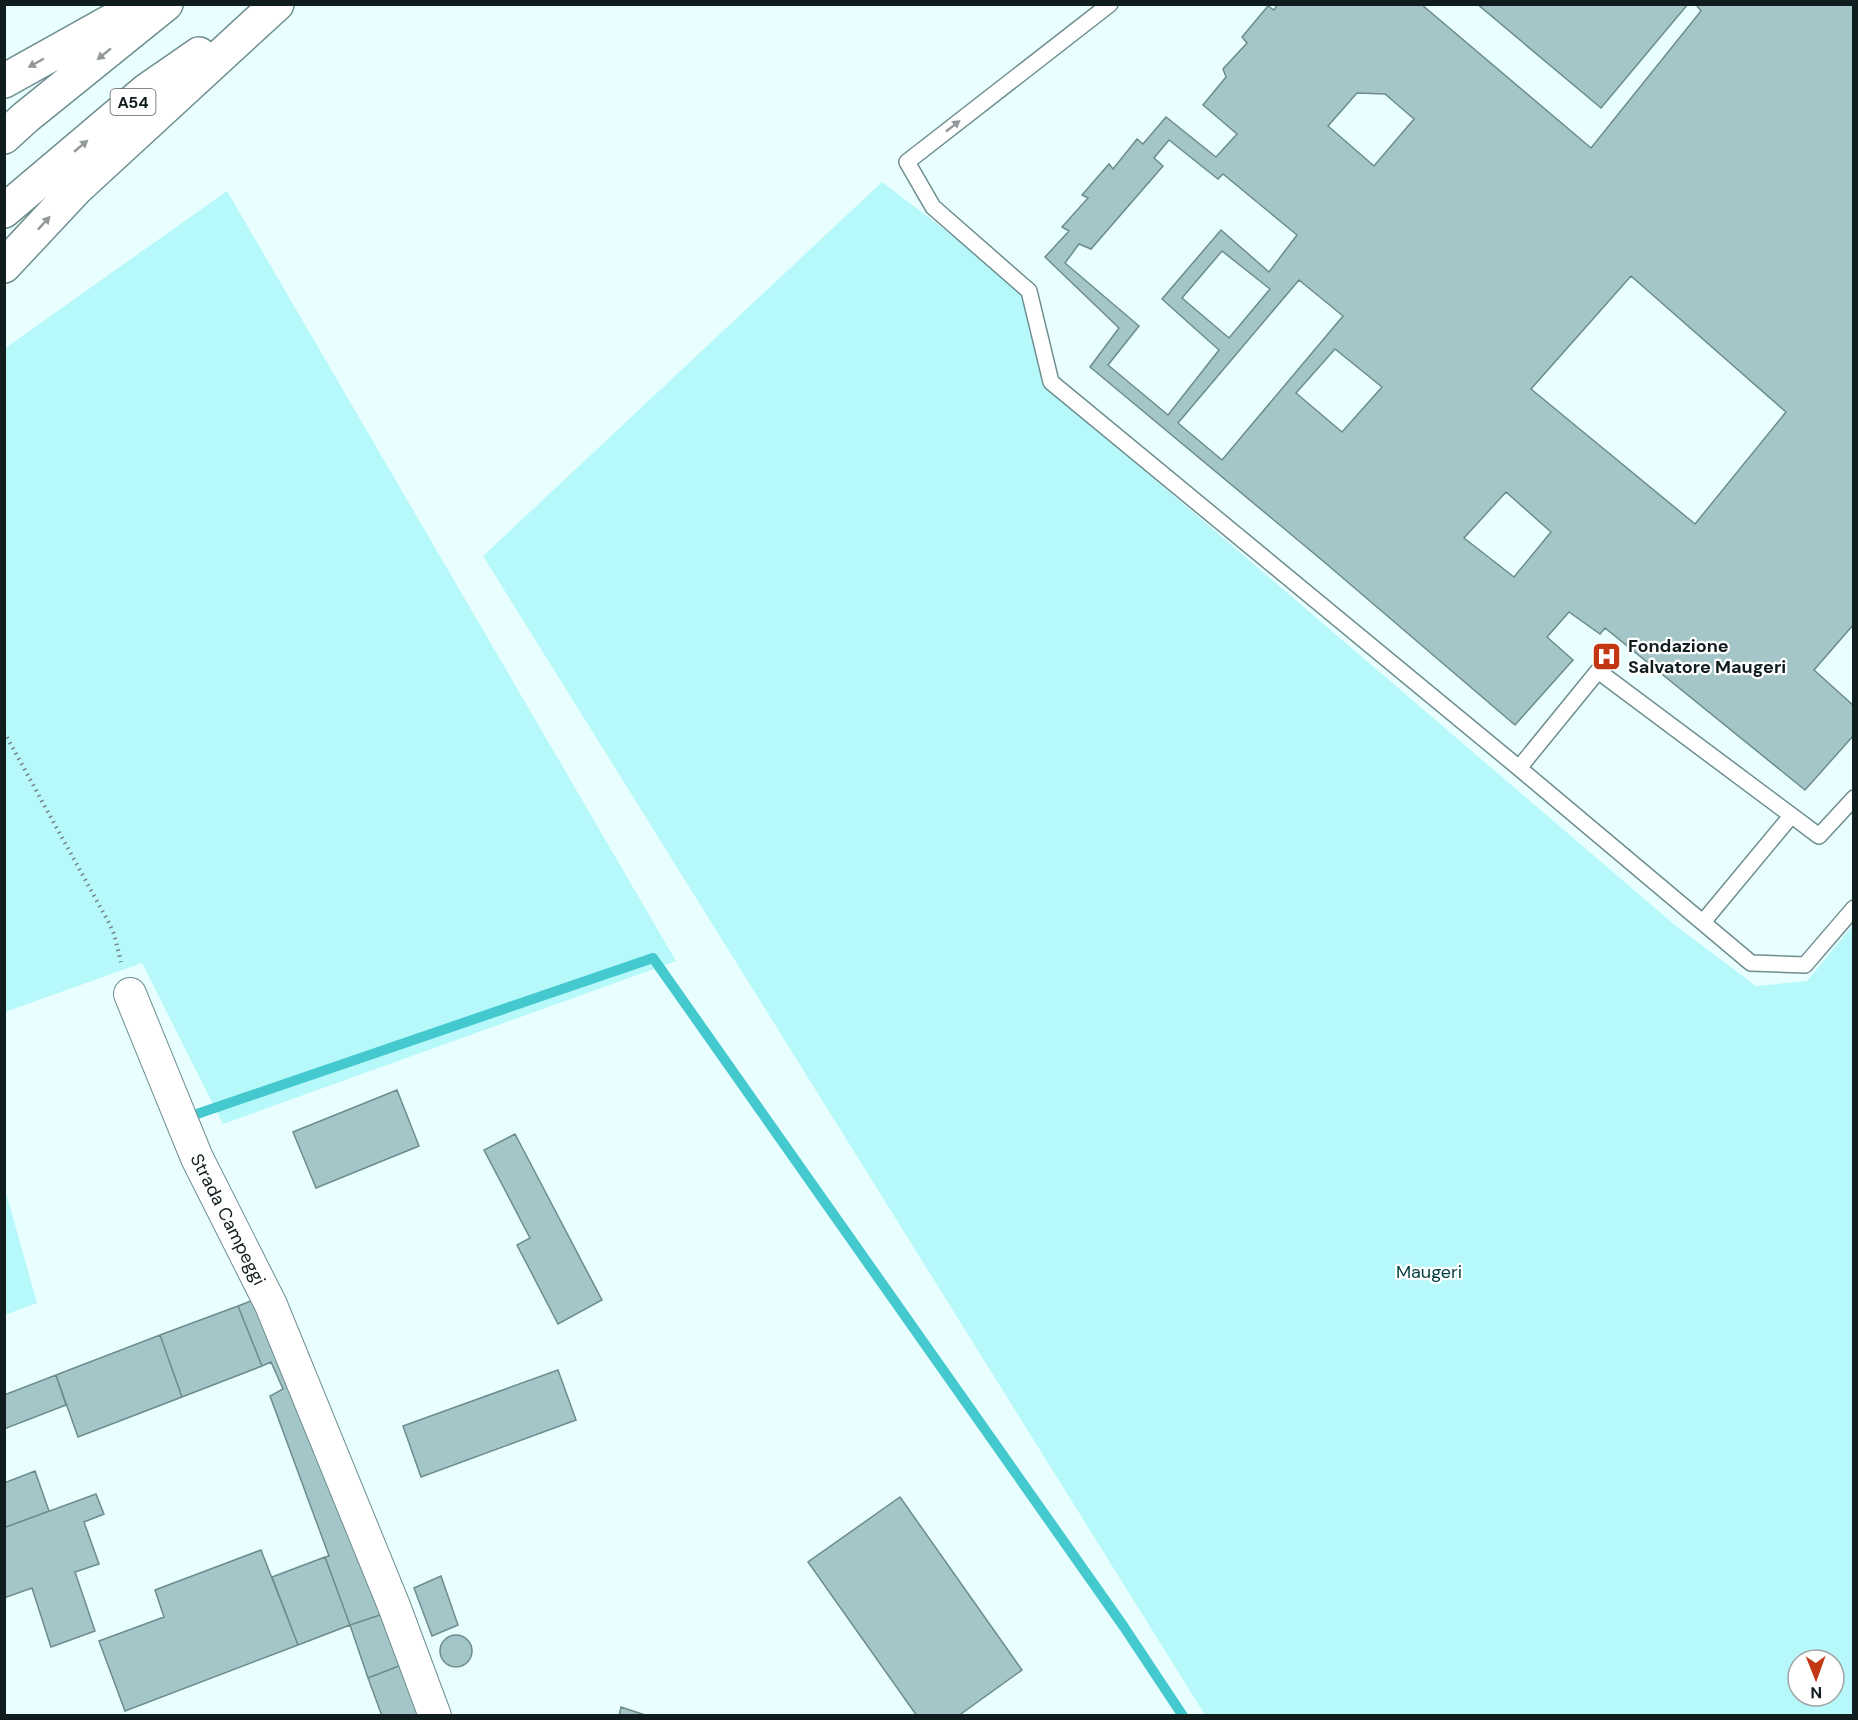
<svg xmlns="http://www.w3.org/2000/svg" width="1858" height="1720" font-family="'DM Sans',sans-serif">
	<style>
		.green { fill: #b7f9fb; fill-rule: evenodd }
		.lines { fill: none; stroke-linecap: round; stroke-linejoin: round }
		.stream { stroke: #43c9ce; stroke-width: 10 }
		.building { fill: #a4c6c8; stroke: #6c8c8d; stroke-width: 1.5; fill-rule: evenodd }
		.service-casing { stroke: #6e8e8f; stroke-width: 18 }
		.minor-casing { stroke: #6e8e8f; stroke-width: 34 }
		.motorway-casing { stroke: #6e8e8f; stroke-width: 36 }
		.path { stroke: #738485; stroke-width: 4; stroke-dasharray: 1.5 4.5; stroke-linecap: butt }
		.service { stroke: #fff; stroke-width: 15 }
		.minor { stroke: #fff; stroke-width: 32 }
		.motorway { stroke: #fff; stroke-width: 33 }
		.oneway { fill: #93999a }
		.labels { text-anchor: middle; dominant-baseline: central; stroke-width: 4.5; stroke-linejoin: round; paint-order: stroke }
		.shield { fill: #fff; stroke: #586162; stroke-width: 1.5 }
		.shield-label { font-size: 16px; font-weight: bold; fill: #101d1e }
		.poi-label { font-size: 18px; font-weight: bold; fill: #101d1e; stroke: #fff; text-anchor: start }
		.street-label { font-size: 18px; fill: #101d1e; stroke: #fff }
		.park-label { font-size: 18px; fill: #003d40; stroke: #fff }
	</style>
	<rect width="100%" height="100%" fill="#e9feff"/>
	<!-- green -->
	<path class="green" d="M882 182 1028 293 1047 387 1676 926 1756 986 1807 981 1853 925V1715H1205L483 556ZM1798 1660H1834V1696H1798Z
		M227 191 676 961 223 1124 142 963 5 1012 4 349Z
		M5 1189 37 1303 5 1315H4Z"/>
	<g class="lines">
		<!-- stream -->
		<path class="stream" d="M191 1116 653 958 1124 1627 1183 1716"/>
	</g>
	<!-- building -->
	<path class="building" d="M1278 4H1854V624L1814 670 1854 706V735L1805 790 1605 628 1600 634 1569 612 1547 637 1573 660 1515 725 1323 561 1090 367 1119 328 1045 257 1069 231 1062 227 1088 198 1082 195 1109 164 1113 169 1137 139 1143 144 1166 117 1216 157 1237 134 1203 105 1226 77 1223 69 1247 43 1242 37 1268 6 1274 10ZM1357 93 1385 94 1414 119 1374 166 1328 126ZM1222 251 1270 289 1229 338 1182 298ZM1631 276 1786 412 1695 524 1531 389ZM1335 349 1382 387 1342 432 1296 393ZM1506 492 1551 532 1514 577 1464 538Z
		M1421 4H1477L1601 108 1688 4H1698L1697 6 1701 11 1591 148Z
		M1169 140 1218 179 1223 174 1297 235 1269 272 1221 230 1162 299 1219 350 1168 415 1108 365 1139 326 1065 263 1079 244 1091 249 1163 166 1154 158Z
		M1299 280 1343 316 1222 460 1178 423Z
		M397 1090 419 1146 316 1188 293 1132Z
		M515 1134 602 1300 558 1324 517 1245 530 1238 484 1150Z
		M261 1297 386 1613 350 1625 325 1557 329 1556 270 1396 283 1389 271 1362 262 1366 238 1306Z
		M238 1306 262 1366 182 1397 160 1335Z
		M160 1335 182 1397 78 1437 56 1375Z
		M558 1370 576 1420 421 1477 403 1426Z
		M56 1375 66 1405 4 1429V1395Z
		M35 1471 49 1511 6 1527 4 1522V1483Z
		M96 1494 104 1514 84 1522 99 1564 75 1572 95 1631 51 1647 32 1588 4 1598V1522L6 1527Z
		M900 1497 1022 1670 958 1716H917L808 1562Z
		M261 1550 298 1645 125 1711 99 1641 164 1617 155 1590Z
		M325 1557 350 1625 298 1645 272 1577Z
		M441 1576 458 1625 432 1636 414 1588Z
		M386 1613 404 1664 368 1678 350 1625Z
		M440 1651a16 16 0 1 1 32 0a16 16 0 1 1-32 0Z
		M404 1664 423 1716H382L368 1678Z
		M621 1707 648 1716H619Z"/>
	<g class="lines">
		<defs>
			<path id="service" d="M1110 4 907 162 933 207 1029 291 1051 382 1519 768 1751 963 1805 965 1854 908
				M1519 768 1598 671 1819 836 1854 798
				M1703 922 1791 816"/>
			<g id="minor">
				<path id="s1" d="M130 994 197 1158 271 1305 394 1606 435 1716"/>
			</g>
			<path id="motorway" d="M4 81 140 5
				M4 137 26 117 166 4
				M4 211 147 90 199 54
				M4 266 77 188 277 4"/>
		</defs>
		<!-- service casing -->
		<use href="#service" class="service-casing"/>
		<!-- minor casing -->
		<use href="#minor" class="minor-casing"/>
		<!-- motorway casing -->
		<use href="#motorway" class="motorway-casing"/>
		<!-- path -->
		<path class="path" d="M4 732 109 923 114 934 121 962"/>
		<!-- service -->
		<use href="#service" class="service"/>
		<!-- minor -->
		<use href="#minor" class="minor"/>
		<!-- motorway -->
		<use href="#motorway" class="motorway"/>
	</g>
	<!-- one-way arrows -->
	<defs><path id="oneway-solid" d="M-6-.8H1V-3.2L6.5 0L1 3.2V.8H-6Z" transform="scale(1.5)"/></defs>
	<g class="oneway">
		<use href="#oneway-solid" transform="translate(104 54) rotate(141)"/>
		<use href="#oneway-solid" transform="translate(36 63) rotate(151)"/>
		<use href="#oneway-solid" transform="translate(953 126) rotate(-38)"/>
		<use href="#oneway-solid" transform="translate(81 146) rotate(-40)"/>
		<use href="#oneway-solid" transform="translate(44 223) rotate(-47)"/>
	</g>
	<!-- icons -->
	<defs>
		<symbol id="hospital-square" viewBox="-11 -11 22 22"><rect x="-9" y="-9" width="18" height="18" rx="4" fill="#c23815" stroke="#fff"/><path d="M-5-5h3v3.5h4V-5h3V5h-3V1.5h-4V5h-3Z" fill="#fff"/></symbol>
	</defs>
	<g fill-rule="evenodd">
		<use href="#hospital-square" x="1590" y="640" width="33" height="33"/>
	</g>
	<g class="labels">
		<!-- shield labels -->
		<rect class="shield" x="110.5" y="89" width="45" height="26" rx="4.5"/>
		<g class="shield-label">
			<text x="133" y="102">A54</text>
		</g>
		<!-- poi labels -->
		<g class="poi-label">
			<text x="1628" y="646">Fondazione<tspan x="1628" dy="21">Salvatore Maugeri</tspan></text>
		</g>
		<!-- street labels -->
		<g class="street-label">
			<text stroke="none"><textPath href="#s1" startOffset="246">Strada Campeggi</textPath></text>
		</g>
		<!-- park labels -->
		<g class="park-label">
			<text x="1429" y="1272">Maugeri</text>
		</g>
	</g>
	<!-- border -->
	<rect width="1858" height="1720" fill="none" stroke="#101d1e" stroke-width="12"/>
	<!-- north arrow -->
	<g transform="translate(1816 1678) rotate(179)"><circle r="28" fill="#ffffff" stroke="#9fa5a5" stroke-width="1.5"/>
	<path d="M0-4.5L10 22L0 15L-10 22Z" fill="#c23815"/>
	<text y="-9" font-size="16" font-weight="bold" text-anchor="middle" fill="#101d1e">N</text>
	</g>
</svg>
